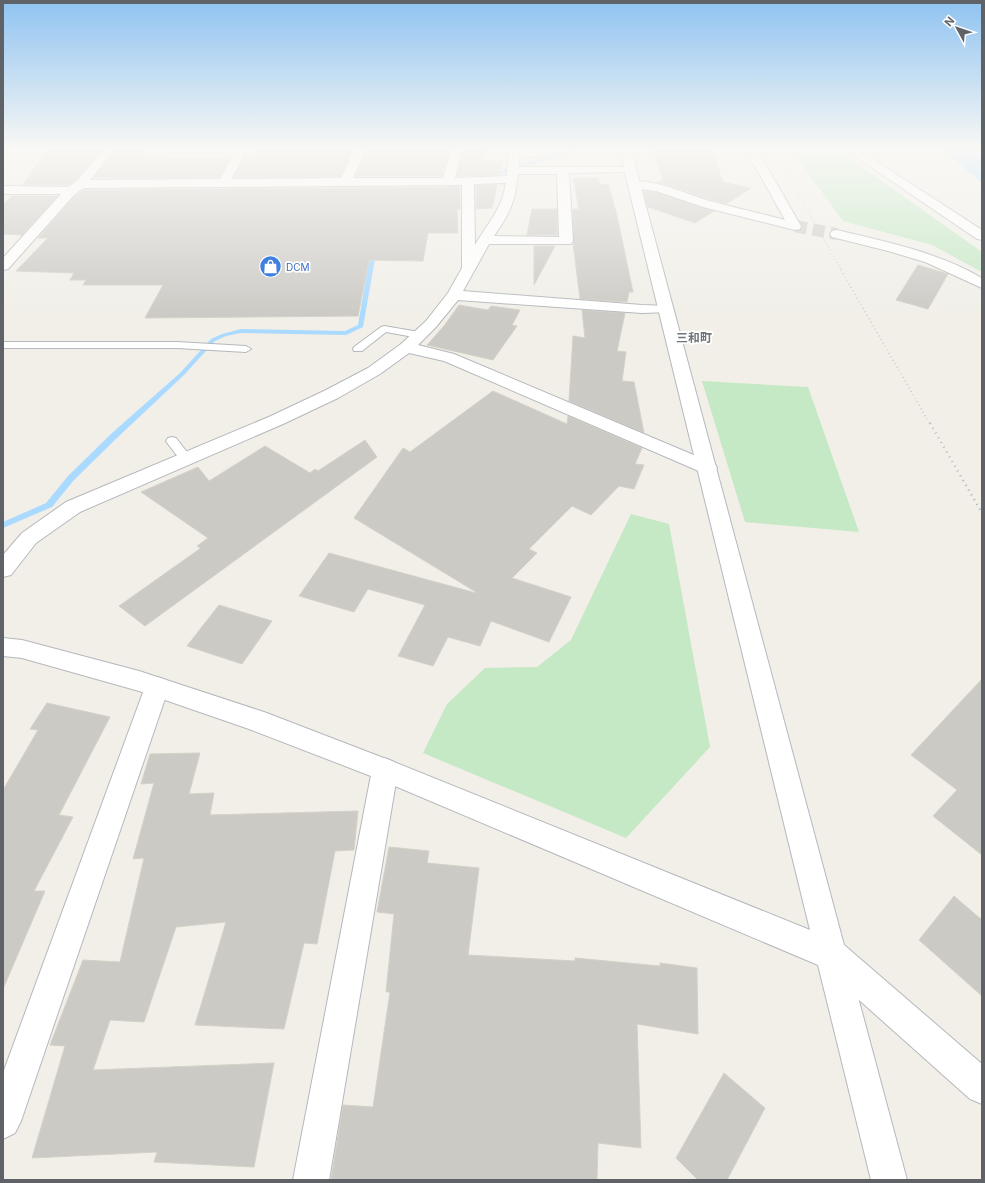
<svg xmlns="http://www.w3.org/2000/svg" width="985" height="1183" font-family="Inter,'Noto Sans JP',sans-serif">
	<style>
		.green { fill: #c5e8c5 }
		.water { fill: #aadaff }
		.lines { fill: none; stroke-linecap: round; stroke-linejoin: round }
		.stream { fill: #aadaff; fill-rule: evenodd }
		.building { fill: #cccac5; stroke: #d6d1c6 }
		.minor-tunnel { stroke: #ccccc8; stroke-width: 12; stroke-dasharray: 12 6; stroke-linecap: butt }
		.service-casing { stroke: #b5b8bc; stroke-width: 2 }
		.minor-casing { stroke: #b5b8bc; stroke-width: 2 }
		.tertiary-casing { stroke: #b5b8bc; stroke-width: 2 }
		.service { fill: #fff; fill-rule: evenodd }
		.minor { fill: #fff; fill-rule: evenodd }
		.tertiary { fill: #fff; fill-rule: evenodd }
		.rail-far2 { stroke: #b6b7b8; stroke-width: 1.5; stroke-dasharray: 0.5 3; stroke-linecap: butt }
		.rail-far1 { stroke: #b6b7b8; stroke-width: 2; stroke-dasharray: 0.5 3.5; stroke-linecap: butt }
		.rail { stroke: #b6b7b8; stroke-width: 2.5; stroke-dasharray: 1 4.5; stroke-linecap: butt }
		.labels { text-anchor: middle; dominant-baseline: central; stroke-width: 3.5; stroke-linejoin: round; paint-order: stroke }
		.far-shop-label { font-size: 10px; fill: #366cbe; stroke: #fff; text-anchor: start }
		.far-quarter-label { font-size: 12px; font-weight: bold; fill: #70757a; stroke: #fff }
	</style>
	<rect width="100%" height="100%" fill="#f1efe8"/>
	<!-- green -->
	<path class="green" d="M791 150H838L982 252V272L932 245 843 221Z
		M702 381 808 387 859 532 745 522Z
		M631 514 669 524 710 747 626 838 423 753 447 704 485 668 537 667 571 640Z"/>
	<!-- water -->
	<path class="water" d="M943 150H982V183Z"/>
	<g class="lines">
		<!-- stream -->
		<path class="stream" d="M569 150H577L527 167 438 192 434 191Z
			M374 246 377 248 363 327 346 335 241 333 226 336 215 341 184 375 118 437 74 480 52 507 3 528V522L46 503 68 476 112 433 180 373 211 339 222 334 241 329 345 331 358 325 371 248Z"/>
	</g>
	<!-- building -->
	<path class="building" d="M48 150H84L100 151 76 180 68 185H22L32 174H29Z
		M259 150H352L340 177H234L244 158H254Z
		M366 150H449L442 176H355Z
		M463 150H484L483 161H502L499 175 457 176Z
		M653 150H712L723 182 751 188 726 204 657 182 663 179Z
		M115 151H143L138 157 230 158 219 178H93Z
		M573 178H598L600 185 608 184 617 215 633 292H629L627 302 580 299 573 243V209H579Z
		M476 185H497L492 208 476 209Z
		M460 187V209H457L458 233H428L423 261 369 260 358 316 145 318 163 285H83L86 280H70L74 273 16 271 48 238H38L76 195 84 190Z
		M643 191 656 192 714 211 695 223 648 207Z
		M12 196H58L22 235 3 234V204Z
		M532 209H557V235H527Z
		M534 246H555L534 285Z
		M918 265 948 274 928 309 896 300Z
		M459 305 488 310 491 306 520 310 512 325 517 326 493 360 427 345 444 326Z
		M582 310 625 313 617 351 626 352 622 381 634 382 644 433 569 401 573 336 585 338Z
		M493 391 567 424 568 416 642 448 635 464 644 465 634 489 619 486 591 515 572 506 529 549 537 553 512 578 571 597 549 642 491 621 480 646 448 637 433 666 398 656 425 605 368 589 354 612 299 596 329 553 476 593V592L354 518 403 448 410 452Z
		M365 440 377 457 145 626 119 606 201 548 197 546 208 538 141 492 198 467 209 481 265 446 310 473 315 469 318 471Z
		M219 605 272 621 242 664 187 646Z
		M982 679V855L933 816 957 790 911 755Z
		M47 703 110 717 59 815 73 817 34 891H45L3 989V790L38 730 30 729Z
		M200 753 189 794 214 793 210 815 358 811 354 850 335 851 317 944 304 943 284 1029 195 1025 226 922 176 927 144 1022 110 1020 93 1070 274 1063 254 1167 154 1162 157 1152 32 1158 65 1046 50 1045 83 960 120 962 144 858 133 859 154 783 141 784 150 754Z
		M389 847 429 851 427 863 479 868 468 955 575 961V958L660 966V963L697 968 698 1034 637 1024 641 1148 598 1143 597 1180H331L343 1105 373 1107 390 992H386L394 914 377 912Z
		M954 896 982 920V996L919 940Z
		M724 1073 765 1108 727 1180H698L676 1158Z"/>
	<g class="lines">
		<!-- minor-tunnel -->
		<path class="minor-tunnel" d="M795 226 837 234"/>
		<defs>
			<path id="service" d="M384 326 419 332 424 335 419 338 386 332 362 351H354L353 349 354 347 381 327Z
				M3 342H177L246 346 251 349 246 352 177 348H3Z
				M172 437 176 438 190 456 192 459 190 462H182L168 444 166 441 168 438Z"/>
			<path id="minor" d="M103 150H114L90 180 220 179 236 150H247L231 179 341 178 354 150H365L353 178H443L451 150H462L455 178 507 176 508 150H560L559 152 544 157 519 156V167H634L636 169 634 171 630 172 569 173 573 241 571 244H489L463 291 642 305 670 306 672 309 670 312 642 313 458 300 436 327 418 345 454 354 715 464 717 468 715 472 708 474 701 472 444 361 409 353 380 374 338 398 283 424 80 512 36 543 11 575 3 577V555L22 533 66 502 271 416 326 390 368 368 401 344 426 321 448 293 462 268V185L84 188 75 194 8 269 3 270V258L61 194H3V186L68 187 77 181ZM518 174H557L559 237 494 236C510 213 515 203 518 174ZM506 183C502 209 488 223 475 245L474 184Z
				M746 150H757L801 226 800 229 795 230 703 207 656 191 630 188 628 185 630 182C651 177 689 195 710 201 735 208 760 213 785 220Z
				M846 150H859L982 230V240L977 239Z
				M837 230C887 242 937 252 982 278V288L925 262 888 251 832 237 830 234 832 231Z
				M157 677 166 680 169 687 21 1121 15 1133 3 1139V1073L145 687 148 680Z
				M385 758 394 762 398 770 329 1180H293L372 770 376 762Z
				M832 939 843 944 982 1064V1104L970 1099 821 966 816 955 821 944Z"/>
			<path id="tertiary" d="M622 150H633L636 169 907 1180H871L818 965 376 778 249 729 139 691 22 658 3 656V638L22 640 139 671 264 712 394 762 810 930 624 169Z"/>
		</defs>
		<!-- service casing -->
		<use href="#service" class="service-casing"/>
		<!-- minor casing -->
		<use href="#minor" class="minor-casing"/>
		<!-- tertiary casing -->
		<use href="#tertiary" class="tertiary-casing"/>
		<!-- service -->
		<use href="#service" class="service"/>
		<!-- minor -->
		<use href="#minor" class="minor"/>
		<!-- tertiary -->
		<use href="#tertiary" class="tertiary"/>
		<!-- rail-far2 -->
		<path class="rail-far2" d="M772 150 842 271"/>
		<!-- rail-far1 -->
		<path class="rail-far1" d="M841 270 930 424"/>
		<!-- rail -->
		<path class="rail" d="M930 423 982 513"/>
	</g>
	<!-- sky -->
	<linearGradient id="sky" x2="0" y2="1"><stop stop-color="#8fc3f1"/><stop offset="0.47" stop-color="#f9f8f5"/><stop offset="1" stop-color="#f9f8f5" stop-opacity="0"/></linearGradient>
	<rect width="985" height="316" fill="url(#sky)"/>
	<!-- icons -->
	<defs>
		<symbol id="shop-disc" viewBox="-11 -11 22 22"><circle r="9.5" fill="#3f7fe0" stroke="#fff"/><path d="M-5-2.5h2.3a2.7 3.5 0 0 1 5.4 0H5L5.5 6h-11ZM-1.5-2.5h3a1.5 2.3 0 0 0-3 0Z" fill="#fff"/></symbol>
	</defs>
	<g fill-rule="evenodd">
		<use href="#shop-disc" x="258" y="254" width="25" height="25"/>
	</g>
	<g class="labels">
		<!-- far-shop labels -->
		<g class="far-shop-label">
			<text x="286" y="267">DCM</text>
		</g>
		<!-- far-quarter labels -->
		<g class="far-quarter-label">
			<text x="694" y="337">三和町</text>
		</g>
	</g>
	<!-- border -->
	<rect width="985" height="1183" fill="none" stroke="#5f6368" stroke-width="8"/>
	<!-- north arrow -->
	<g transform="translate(957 28) rotate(310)" stroke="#ffffff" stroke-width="3" paint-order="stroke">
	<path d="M0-3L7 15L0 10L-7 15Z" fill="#5f6368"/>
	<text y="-6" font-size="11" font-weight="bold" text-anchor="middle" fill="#5f6368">N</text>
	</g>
</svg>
